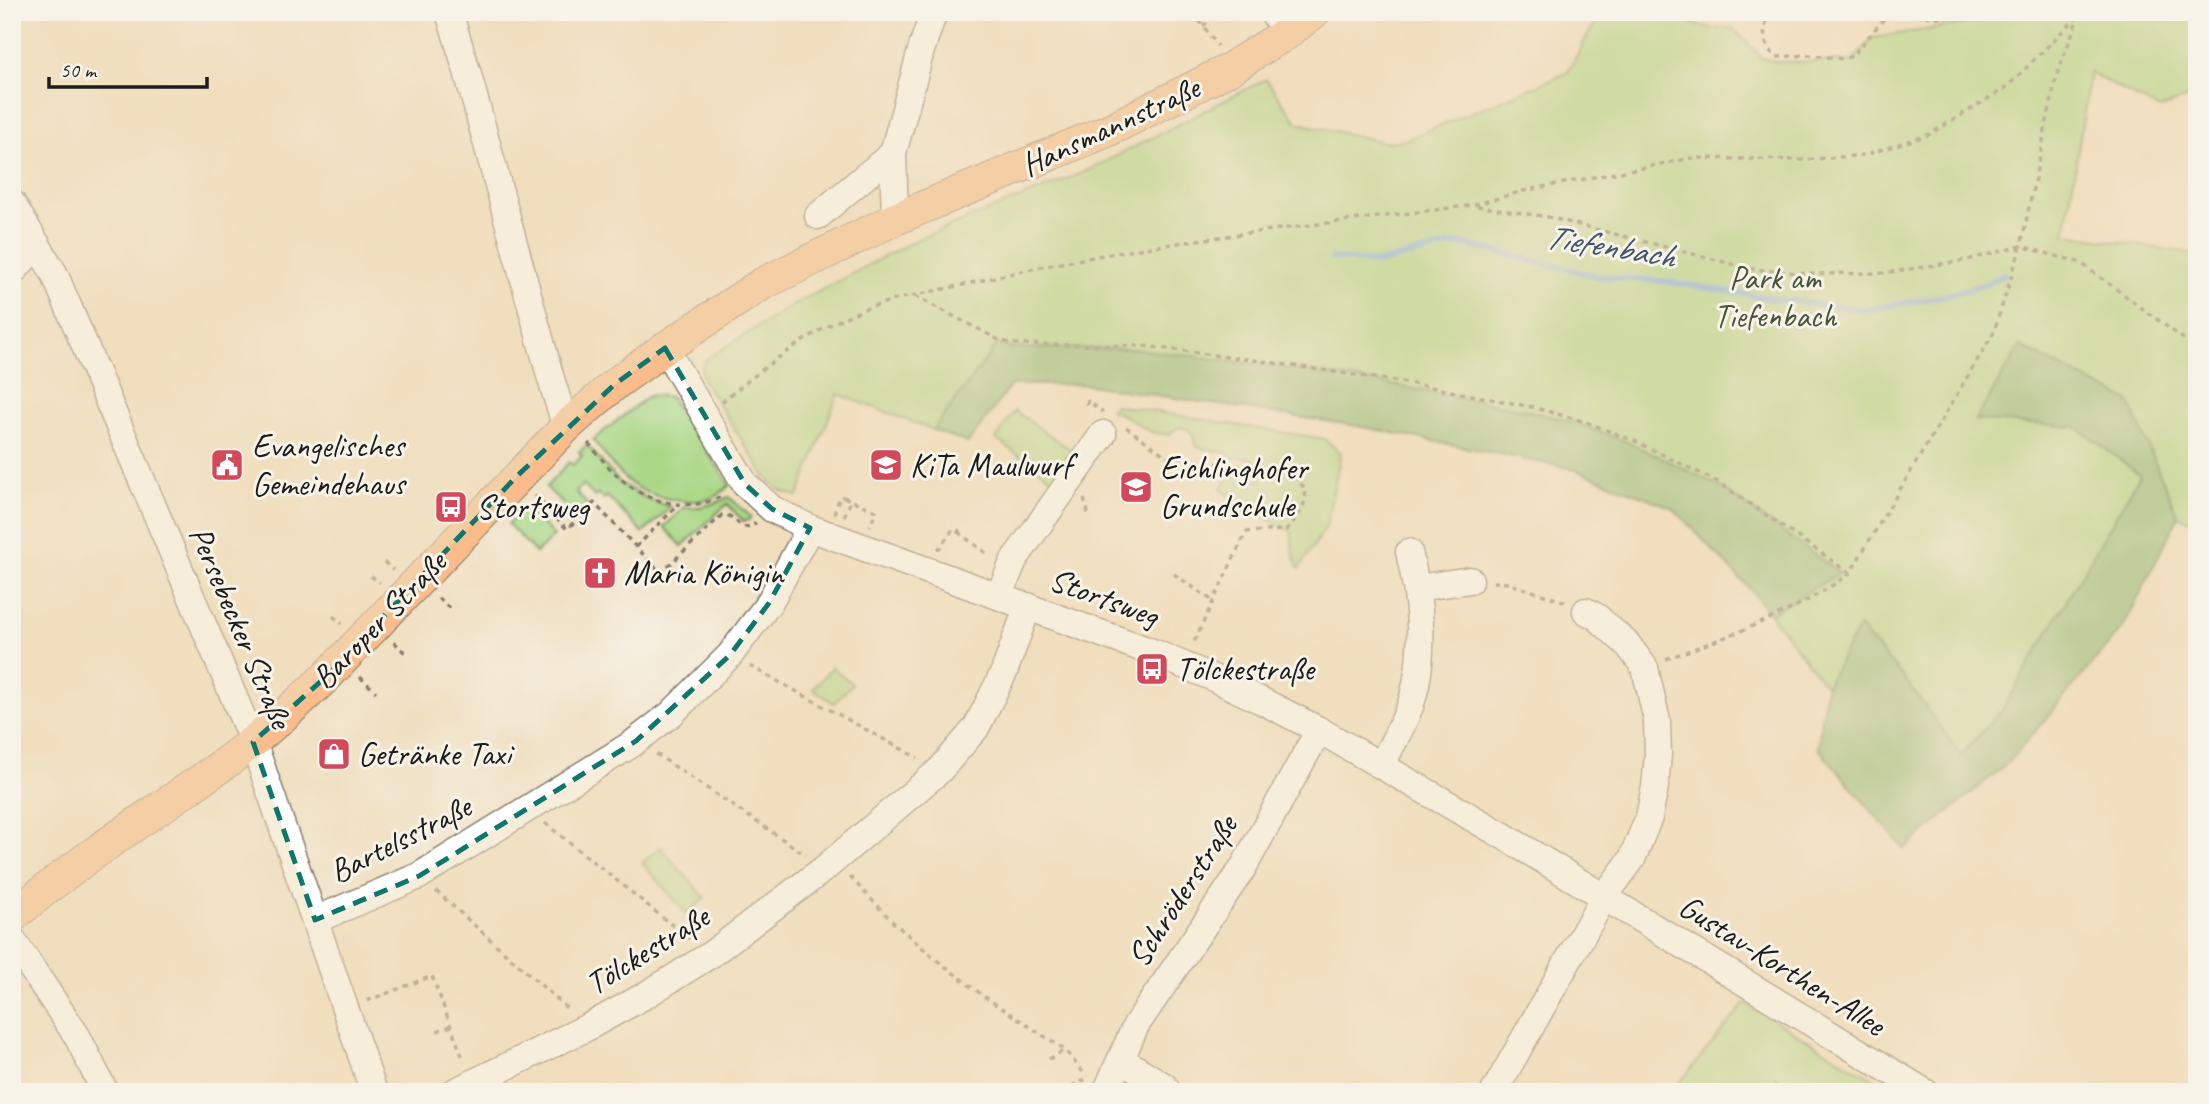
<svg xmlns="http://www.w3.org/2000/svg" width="2209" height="1104" font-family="Caveat,sans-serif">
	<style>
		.green { fill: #a9d785; stroke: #627a50; stroke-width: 2 }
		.forest { fill: #86b872; stroke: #516a47; stroke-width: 2 }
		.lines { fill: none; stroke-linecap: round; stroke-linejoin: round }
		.stream { stroke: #76a8e1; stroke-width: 6 }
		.minor-casing { stroke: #867d6d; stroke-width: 29 }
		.major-casing { stroke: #867d6d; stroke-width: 34 }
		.path { stroke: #867d6d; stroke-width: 3.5; stroke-dasharray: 5 5; stroke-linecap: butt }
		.minor { stroke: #fff; stroke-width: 26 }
		.major { stroke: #f9bc8a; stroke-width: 32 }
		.marked { fill: none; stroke: #0f766e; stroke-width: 5; stroke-dasharray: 14 9; stroke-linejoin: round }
		.labels { text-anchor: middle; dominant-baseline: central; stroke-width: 6; stroke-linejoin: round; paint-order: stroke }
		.street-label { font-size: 33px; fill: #1c1c1c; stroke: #f7f3e8 }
		.park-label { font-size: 33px; fill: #46543c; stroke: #f7f3e8 }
		.poi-label { font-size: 33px; fill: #1c1c1c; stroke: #f7f3e8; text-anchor: start }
		.water-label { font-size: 35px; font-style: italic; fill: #40546b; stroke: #f7f3e8 }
	</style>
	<rect width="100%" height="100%" fill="#f7f3e8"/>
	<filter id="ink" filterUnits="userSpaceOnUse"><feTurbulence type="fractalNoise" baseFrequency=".0143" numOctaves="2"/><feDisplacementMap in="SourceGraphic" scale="14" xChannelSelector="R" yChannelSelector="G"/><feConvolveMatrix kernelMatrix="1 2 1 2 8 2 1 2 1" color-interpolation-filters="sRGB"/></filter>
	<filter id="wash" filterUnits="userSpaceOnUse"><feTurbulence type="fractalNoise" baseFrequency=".00686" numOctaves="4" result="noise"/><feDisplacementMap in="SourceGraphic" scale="28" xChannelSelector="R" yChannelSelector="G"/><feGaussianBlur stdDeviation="1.57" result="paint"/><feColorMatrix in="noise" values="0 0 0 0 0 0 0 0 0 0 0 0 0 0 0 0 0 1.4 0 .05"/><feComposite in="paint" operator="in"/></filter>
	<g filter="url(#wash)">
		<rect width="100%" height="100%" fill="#f0debe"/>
		<!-- green -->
		<path class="green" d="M1601 12H1682L1690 23 1711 29 1733 28 1762 58 1777 62 1853 61 1873 38 1982 21 2009 12H2177L2197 22V94L2159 109 2090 73 2065 234 2197 254V523L2178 517 2161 476 2006 370 1976 420 2077 427 2141 475 2003 709 1961 755 1908 684 1859 628 1826 686 1752 591 1673 508 1574 469 1358 426 1083 384 1011 385 968 443 838 394 798 497 779 490 767 479 703 380 701 370 705 360 791 306 914 241 1089 170 1266 79 1298 123 1384 142 1405 140 1567 73Z
			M653 395 670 397 730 485C725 489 719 496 713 498 688 506 649 498 629 482 615 470 605 455 593 440L647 397Z
			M1114 405 1324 439 1341 453 1326 526 1299 569C1293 556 1291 546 1292 532 1267 518 1242 509 1221 488L1232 475 1261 480 1262 469 1251 458H1233L1227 453 1197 447 1190 430C1181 426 1176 427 1169 435L1151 432 1125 416 1110 410Z
			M1015 411 1074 452 1054 480 996 439Z
			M587 445 621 484 652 501 671 507 643 533 607 496 604 499 598 494 595 497 583 485 576 492 587 504 575 516 546 487 569 462 573 465 582 456 579 452Z
			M729 497 750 516V519L744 522 727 504 682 546 664 527 684 507C700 509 715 504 729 497Z
			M526 507 554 536 536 553 508 524Z
			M832 667 852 684 834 703 813 689Z
			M660 847 705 898 687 914 642 863Z
			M1745 1003 1896 1092H1672Z"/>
		<!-- forest -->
		<path class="forest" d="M997 344 1011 348 1137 349 1265 365 1388 384 1525 410 1574 422 1630 443 1716 484 1840 573 1770 614 1752 591 1673 508 1574 469 1358 426 1083 384 1011 385 968 443 933 430Z
			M2020 346 2129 401 2178 517 2124 626 2010 761 1904 849 1818 748 1826 686 1859 627 1908 683 1961 755 2003 709 2140 475 2077 427 1976 420Z"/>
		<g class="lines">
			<!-- stream -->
			<path class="stream" d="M1332 258 1378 263 1459 243 1601 277 1663 281 1782 300 1865 310 1948 295 1986 284 2004 274"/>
		</g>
	</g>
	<g filter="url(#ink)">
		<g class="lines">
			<defs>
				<path id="minor" d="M449 12 467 71 551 379 566 427
					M1272 12 1287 33
					M12 203 54 273 253 742 374 1092
					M818 216 893 153
					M895 219 893 153 922 47 934 12
					M12 273 37 244
					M665 348 745 484 772 509 810 528 1155 653 1209 676 1264 702 1319 730 1502 835 1925 1092
					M1417 588 1470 580
					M999 596 1014 560 1103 434
					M1382 765C1391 745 1408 717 1413 697 1426 649 1420 599 1409 552
					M315 920 419 876 632 744 671 714 730 655 769 603 810 528
					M12 939 77 1036 105 1092
					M1121 1059 1164 1086 1168 1092
					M454 1092 588 1027 644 996 710 955 825 868 940 770 976 728 1004 672 1028 606
					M1106 1092 1136 1025 1243 868 1319 730
					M1494 1092 1604 897 1632 859 1649 817 1655 787 1658 755 1657 721 1645 668 1628 645 1597 617 1586 611"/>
				<path id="major" d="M12 917C78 860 151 815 221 766 259 739 294 707 328 675L565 428 615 384 665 348 762 284 895 219 1109 130 1228 70 1287 33 1314 12"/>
			</defs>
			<!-- minor casing -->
			<use href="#minor" class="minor-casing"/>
			<!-- major casing -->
			<use href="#major" class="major-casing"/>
			<!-- path -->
			<path class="path" d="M1193 12 1218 46
				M1692 12C1707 23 1725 22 1741 12
				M1768 12C1764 33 1760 42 1776 57L1812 55 1843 59 1852 56 1890 12
				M1906 12C1931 20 1956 18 1981 12
				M1203 26 1220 12
				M1477 206 1548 217 1752 269 1811 274 1885 273 1967 260 2021 246 2081 263 2197 349
				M915 296 999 340 1013 344 1143 346 1261 361 1415 384 1532 407 1586 422 1637 442 1718 482 1850 573
				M722 402C760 371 799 339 844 318 883 299 929 293 971 283 1135 242 1305 227 1473 205L1523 191 1692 158 1803 160 1865 155 1928 135 2006 88 2076 18
				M1086 405 1088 401 1103 412
				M1126 427 1169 458 1286 471C1317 490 1306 506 1287 530L1246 532 1193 644
				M588 443C600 456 611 472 626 483 652 505 694 512 724 495
				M535 496 567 529 594 503 661 573 722 515C739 514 737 535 756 523
				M846 496V498L876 511 870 526
				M1084 499 1089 516
				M834 514 840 496 846 498
				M844 516 851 501
				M958 532 990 556
				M636 547 678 505
				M938 550 953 529 958 532 962 525
				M384 562 393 570
				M1174 574 1213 601
				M371 576 380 583
				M1493 582 1507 583 1566 602
				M438 598 449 608
				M333 616 342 624
				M394 642 407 655
				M1666 659C1730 635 1795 614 1850 573L1993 334 2021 246 2056 78 2080 12
				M750 666 918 758
				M360 677 376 692
				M656 754 806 855
				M545 823 692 941
				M850 877 893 922 939 962 985 997 1065 1050 1086 1076
				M436 891 569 1010
				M367 1001 432 976 464 1061
				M437 1031 451 1026
				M1049 1059 1065 1050
				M1063 1091 1086 1079
				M1768 1092 1775 1084"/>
			<!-- minor -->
			<use href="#minor" class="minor"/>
			<!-- major -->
			<use href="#major" class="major"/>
		</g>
	</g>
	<!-- marked area -->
	<path d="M0 0H2209V1104H0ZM665 348 745 484 772 509 810 528 769 603 730 655 636 741 419 876 315 920 253 742 328 675 516 477 615 384Z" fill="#f0debe" fill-opacity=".55" fill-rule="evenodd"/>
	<path class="marked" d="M665 348 745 484 772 509 810 528 769 603 730 655 636 741 419 876 315 920 253 742 328 675 516 477 615 384Z"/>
	<!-- icons -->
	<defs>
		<symbol id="civic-square" viewBox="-11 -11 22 22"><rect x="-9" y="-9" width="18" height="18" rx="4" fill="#d1495b" stroke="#f7f3e8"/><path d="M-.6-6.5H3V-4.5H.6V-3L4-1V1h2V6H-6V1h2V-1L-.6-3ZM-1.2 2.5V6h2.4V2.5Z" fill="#fff"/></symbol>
		<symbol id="school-square" viewBox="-11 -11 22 22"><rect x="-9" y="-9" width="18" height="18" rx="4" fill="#d1495b" stroke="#f7f3e8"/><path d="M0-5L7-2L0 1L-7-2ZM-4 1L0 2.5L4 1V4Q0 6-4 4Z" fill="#fff"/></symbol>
		<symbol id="bus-square" viewBox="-11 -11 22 22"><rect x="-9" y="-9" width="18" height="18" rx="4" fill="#d1495b" stroke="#f7f3e8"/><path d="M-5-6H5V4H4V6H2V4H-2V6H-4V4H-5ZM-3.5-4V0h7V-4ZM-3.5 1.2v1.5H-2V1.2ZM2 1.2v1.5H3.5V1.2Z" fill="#fff"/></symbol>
		<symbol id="church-square" viewBox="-11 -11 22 22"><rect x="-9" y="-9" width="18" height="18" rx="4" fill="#d1495b" stroke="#f7f3e8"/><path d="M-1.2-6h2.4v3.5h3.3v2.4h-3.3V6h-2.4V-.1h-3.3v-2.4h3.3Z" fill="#fff"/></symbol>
		<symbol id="shop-square" viewBox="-11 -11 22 22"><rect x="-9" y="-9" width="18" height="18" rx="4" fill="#d1495b" stroke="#f7f3e8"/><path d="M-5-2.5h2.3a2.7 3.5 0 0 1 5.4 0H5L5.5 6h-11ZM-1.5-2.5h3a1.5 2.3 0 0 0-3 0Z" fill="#fff"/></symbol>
	</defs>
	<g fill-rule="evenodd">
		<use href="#civic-square" x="208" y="446" width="38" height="38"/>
		<use href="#school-square" x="867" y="446" width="38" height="38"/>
		<use href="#school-square" x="1117" y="468" width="38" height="38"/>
		<use href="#bus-square" x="432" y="488" width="38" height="38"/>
		<use href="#church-square" x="581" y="554" width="38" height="38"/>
		<use href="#bus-square" x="1133" y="650" width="38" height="38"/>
		<use href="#shop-square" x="315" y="735" width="38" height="38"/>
	</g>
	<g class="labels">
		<!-- street labels -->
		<g class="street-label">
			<text transform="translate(1110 126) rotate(-25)">Hansmannstraße</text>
			<text transform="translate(1104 597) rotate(20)">Stortsweg</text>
			<text transform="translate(379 620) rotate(-46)">Baroper Straße</text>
			<text transform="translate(241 627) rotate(67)">Persebecker Straße</text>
			<text transform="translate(400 839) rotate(-27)">Bartelsstraße</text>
			<text transform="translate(1182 891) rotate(-57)">Schröderstraße</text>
			<text transform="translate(647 950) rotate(-32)">Tölckestraße</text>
			<text transform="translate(1782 965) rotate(32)">Gustav-Korthen-Allee</text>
		</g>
		<!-- park labels -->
		<g class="park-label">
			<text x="1775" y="278">Park am<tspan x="1775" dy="38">Tiefenbach</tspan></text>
		</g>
		<!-- poi labels -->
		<g class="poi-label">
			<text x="252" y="446">Evangelisches<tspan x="252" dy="38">Gemeindehaus</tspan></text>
			<text x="910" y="465">KiTa Maulwurf</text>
			<text x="1160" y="468">Eichlinghofer<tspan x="1160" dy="38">Grundschule</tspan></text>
			<text x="476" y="507">Stortsweg</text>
			<text x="624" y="573">Maria Königin</text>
			<text x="1176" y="669">Tölckestraße</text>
			<text x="358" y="754">Getränke Taxi</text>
		</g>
		<!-- water labels -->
		<g class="water-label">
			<text transform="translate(1610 246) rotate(9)">Tiefenbach</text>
		</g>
	</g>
	<!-- margin -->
	<rect width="2209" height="1104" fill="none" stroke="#f7f3e8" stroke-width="42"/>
	<!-- scale -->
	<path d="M49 77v10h158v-10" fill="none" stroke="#1c1c1c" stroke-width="3.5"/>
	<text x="60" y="77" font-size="21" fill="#1c1c1c" stroke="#f7f3e8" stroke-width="5" paint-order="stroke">50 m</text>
</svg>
